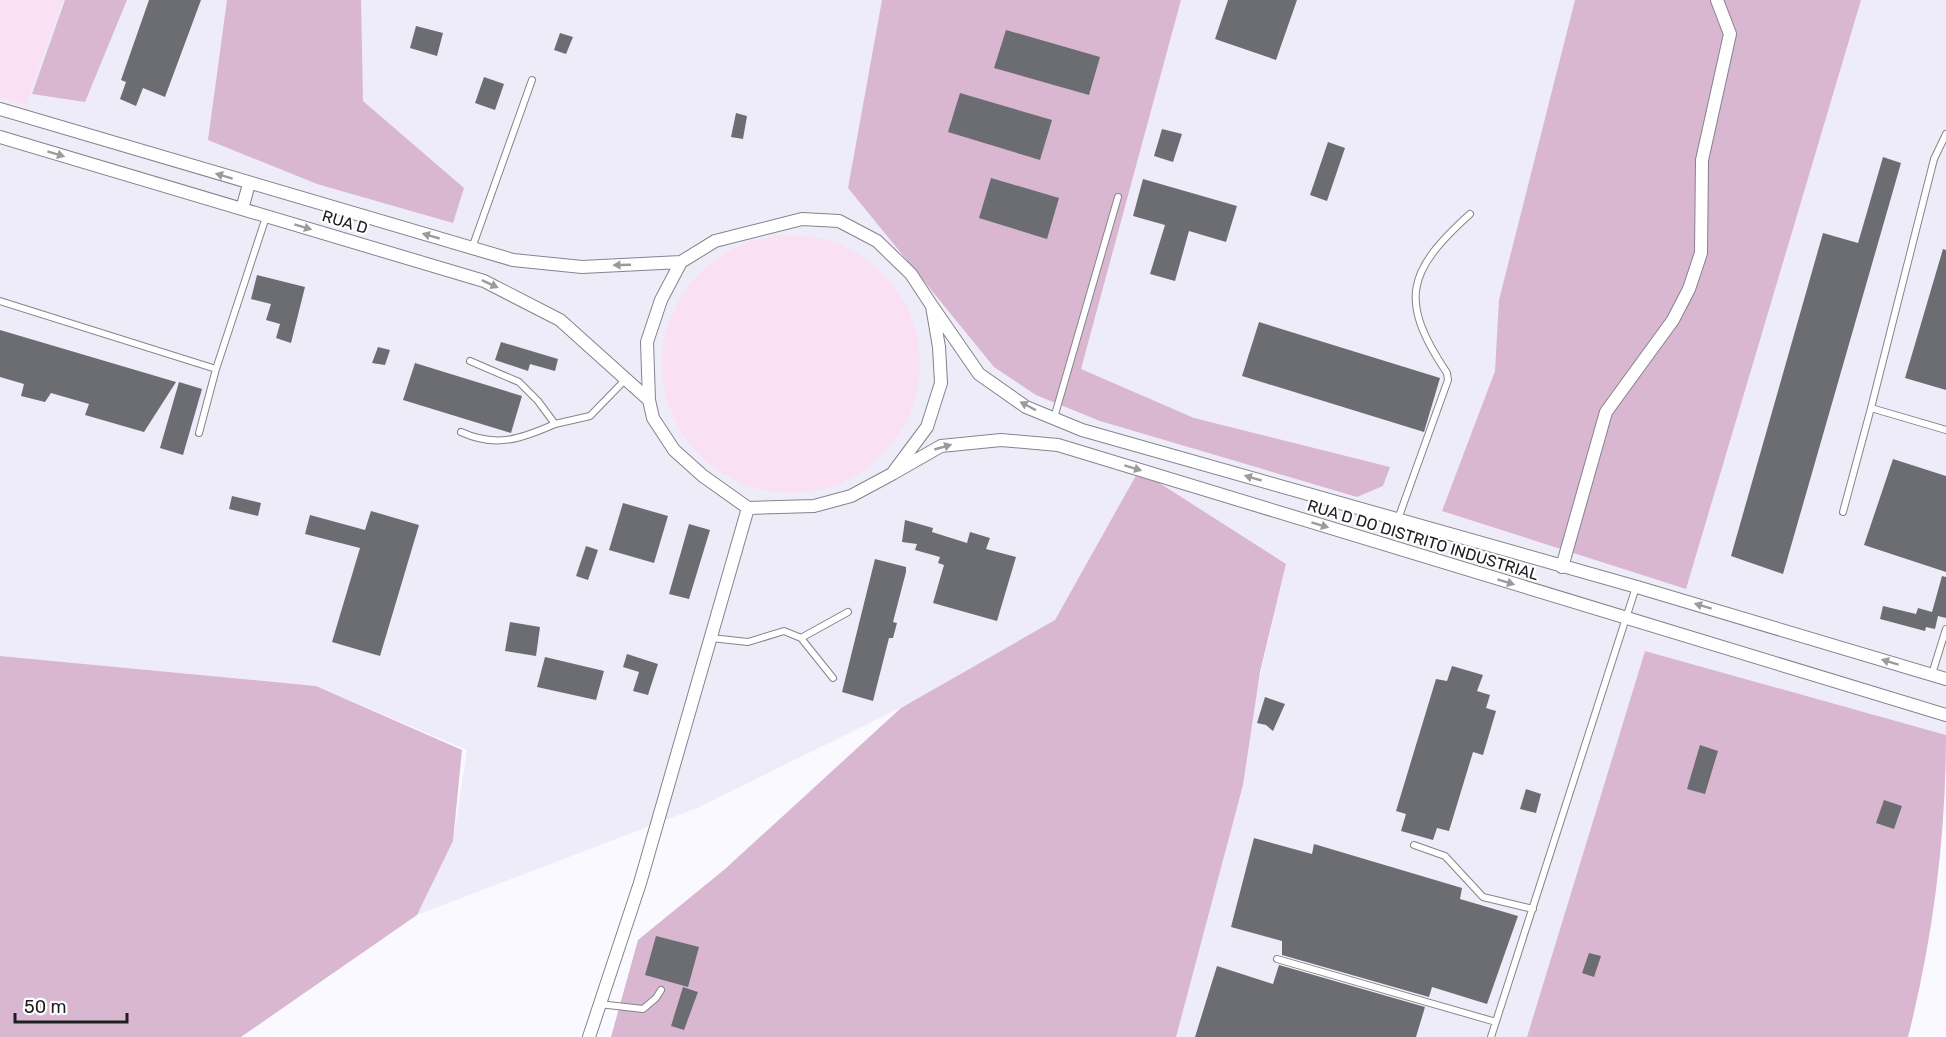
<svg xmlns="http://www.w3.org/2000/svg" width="1946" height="1037" font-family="Rubik,sans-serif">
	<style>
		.built { fill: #efecf9 }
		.green { fill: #f9e1f3 }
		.forest { fill: #d9b7d1 }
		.building { fill: #6c6d72 }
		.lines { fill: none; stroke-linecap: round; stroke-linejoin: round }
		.lane-casing { stroke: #858489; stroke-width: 8 }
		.street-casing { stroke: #858489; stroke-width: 14 }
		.lane { stroke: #fff; stroke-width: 6 }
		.street { stroke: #fff; stroke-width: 12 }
		.oneway { fill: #9b9b9c }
		.labels { text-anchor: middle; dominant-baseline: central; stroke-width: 4.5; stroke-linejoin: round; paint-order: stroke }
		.street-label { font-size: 16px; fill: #202022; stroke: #fff }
	</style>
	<rect width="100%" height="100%" fill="#faf9ff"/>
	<!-- built -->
	<path class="built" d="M0 0H1946V735L1645 651 1527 1037H1175L1286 565 1139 470 1055 620 1012 653 697 808 417 915 453 841 467 750 316 686 0 656Z"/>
	<!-- green -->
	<path class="green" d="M0 0H63L26 105 0 97Z
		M662 364a129 129 0 1 1 258 0a129 129 0 1 1-258 0Z"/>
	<!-- forest -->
	<path class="forest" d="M65 0H127L85 102 32 94Z
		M227 0H361L363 101 464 188 453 223 317 184 208 140Z
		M882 0H1181L1081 369 1194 418 1390 467 1383 486 1357 497 1100 421 1036 395 994 367 848 188Z
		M1575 0H1861L1686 589 1442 511 1495 371 1499 300Z
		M1139 470 1286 564 1260 672 1243 785 1176 1037H611L638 940 725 869 901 708 1055 620Z
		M1645 651 1946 735C1946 836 1933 939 1908 1037H1527Z
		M0 656 316 686 462 750 453 841 417 915 241 1037H0Z"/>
	<!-- building -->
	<path class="building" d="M149 0H201L165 97 143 88 136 106 120 99 126 82 121 80Z
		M1228 0H1297L1276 60 1215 39Z
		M416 26 443 33 437 56 410 48Z
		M1006 30 1100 57 1089 95 994 68Z
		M560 33 573 37 566 54 554 50Z
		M484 77 504 84 495 110 475 103Z
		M960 93 1052 120 1040 160 948 132Z
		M736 113 747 116 743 139 731 137Z
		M1162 129 1182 134 1173 162 1154 156Z
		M1328 142 1345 148 1327 201 1310 195Z
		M1883 157 1901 163 1783 574 1731 556 1823 233 1858 243Z
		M991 178 1059 198 1047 239 979 218Z
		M1143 179 1237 206 1226 242 1189 231 1175 281 1150 274 1165 225 1133 216Z
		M1943 249 1946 250V390L1905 378Z
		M257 275 305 287 291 343 276 338 280 324 266 320 271 304 251 299Z
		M1259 322 1440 378 1424 432 1242 376Z
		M0 330 176 382 144 432 85 415 89 404 51 393 45 402 21 396 24 384 0 377Z
		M501 342 558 359 555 371 530 364 528 371 495 360Z
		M378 347 390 350 385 365 372 363Z
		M415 363 522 396 511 433 403 400Z
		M179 382 202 389 183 455 160 448Z
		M1893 459 1946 476V572L1864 545Z
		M232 496 261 503 258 516 229 509Z
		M623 503 668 516 654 563 609 550Z
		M371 511 419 525 380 656 332 642 360 548 305 534 310 515 365 530Z
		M905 520 933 528 932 532 967 543 970 532 990 538 986 549 1016 557 997 621 933 603 944 565 938 563 940 557 915 550 917 544 902 542Z
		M689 524 710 530 689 599 669 594Z
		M586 546 598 550 588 580 576 576Z
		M875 559 906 567V572L893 622 897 623 893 638H889L873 701 842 692Z
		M1942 576 1946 577V618L1938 616 1935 629 1926 627 1925 631 1880 619 1883 606 1916 614 1918 608 1932 612Z
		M510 622 540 627 536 656 505 651Z
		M627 654 658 664 648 695 633 691 639 672 623 667Z
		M545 657 604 671 596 700 537 687Z
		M1452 666 1483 675 1477 691 1490 695 1486 708 1496 711 1483 755 1473 752 1449 831 1437 828 1433 840 1401 831 1406 814 1396 811 1436 679 1447 681Z
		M1265 697 1285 704 1273 731 1266 725 1257 723Z
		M1700 745 1718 751 1705 794 1687 789Z
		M1526 789 1541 794 1536 813 1520 809Z
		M1884 800 1902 806 1894 829 1876 823Z
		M1254 838 1312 854 1314 844 1462 888 1460 899 1518 916 1487 1004 1432 987 1429 997 1282 955V941L1231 927Z
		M656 936 699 947 688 987 645 975Z
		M1589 953 1601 956 1594 977 1582 973Z
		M1279 965 1425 1007 1416 1037H1195L1217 966 1273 984Z
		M683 987 698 992 684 1030 671 1026Z"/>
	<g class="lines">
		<defs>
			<path id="lane" d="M472 248 532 80
				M0 301 216 369 266 217
				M470 361 519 382 538 401 555 424 590 416 626 379
				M1871 408 1934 159 1946 134
				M1054 418 1118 197
				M461 432C496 448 521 439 555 424
				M199 433 216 369
				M1843 512 1871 408 1946 430
				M1398 519 1448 380 1447 373C1398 300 1407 271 1470 214
				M711 638 748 642 784 631 801 638 833 678
				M801 638 848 612
				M1932 674 1946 629
				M1414 845 1445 856 1483 897 1533 909
				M1277 959 1496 1022
				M599 1004 643 1009 656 998 661 990
				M1491 1037 1636 587"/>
			<path id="street" d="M0 109 513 260 582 267 681 262
				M0 137 484 281 560 320 649 400
				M242 209 249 184
				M802 219 839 221 877 241 911 274 932 306 939 347 941 383 927 427 892 474 851 496 814 506 748 508 703 476 674 450 653 418 649 400 647 342 661 300 681 262 715 241Z
				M932 306 979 374 1026 407 1082 430 1637 587 1946 679
				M892 474 941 446 1001 440 1058 445 1946 715
				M1562 567 1606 412 1673 320 1689 289 1701 253 1702 160 1730 34 1717 0
				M589 1037 640 883 748 508"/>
		</defs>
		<!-- lane casing -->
		<use href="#lane" class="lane-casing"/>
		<!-- street casing -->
		<use href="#street" class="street-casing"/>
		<!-- lane -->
		<use href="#lane" class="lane"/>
		<!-- street -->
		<use href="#street" class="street"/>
	</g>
	<!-- one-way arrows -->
	<defs><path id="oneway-solid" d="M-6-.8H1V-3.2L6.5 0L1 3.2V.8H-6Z" transform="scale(1.5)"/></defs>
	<g class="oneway">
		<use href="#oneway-solid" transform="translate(56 154) rotate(17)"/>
		<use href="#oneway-solid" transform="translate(224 176) rotate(-163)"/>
		<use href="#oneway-solid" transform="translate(303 227) rotate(17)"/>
		<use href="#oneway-solid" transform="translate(431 236) rotate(-164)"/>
		<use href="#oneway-solid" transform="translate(622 265) rotate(178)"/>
		<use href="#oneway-solid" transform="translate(490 284) rotate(25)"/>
		<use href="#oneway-solid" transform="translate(1028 406) rotate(-152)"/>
		<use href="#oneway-solid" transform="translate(943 447) rotate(-16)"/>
		<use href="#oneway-solid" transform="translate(1133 468) rotate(17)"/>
		<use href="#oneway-solid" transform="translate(1253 478) rotate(-164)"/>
		<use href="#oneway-solid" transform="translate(1320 525) rotate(17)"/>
		<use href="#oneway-solid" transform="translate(1506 582) rotate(17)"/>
		<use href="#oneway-solid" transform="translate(1703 606) rotate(-163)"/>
		<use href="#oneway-solid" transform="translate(1890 662) rotate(-163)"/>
	</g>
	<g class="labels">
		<!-- street labels -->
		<g class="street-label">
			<text transform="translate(345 222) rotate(17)">RUA D</text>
			<text transform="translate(1423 540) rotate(17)">RUA D DO DISTRITO INDUSTRIAL</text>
		</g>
	</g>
	<!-- scale -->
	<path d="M15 1013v9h112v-9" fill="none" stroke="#202022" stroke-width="3"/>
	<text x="24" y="1013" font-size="18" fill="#202022" stroke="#ffffff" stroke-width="4.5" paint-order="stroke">50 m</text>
</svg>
